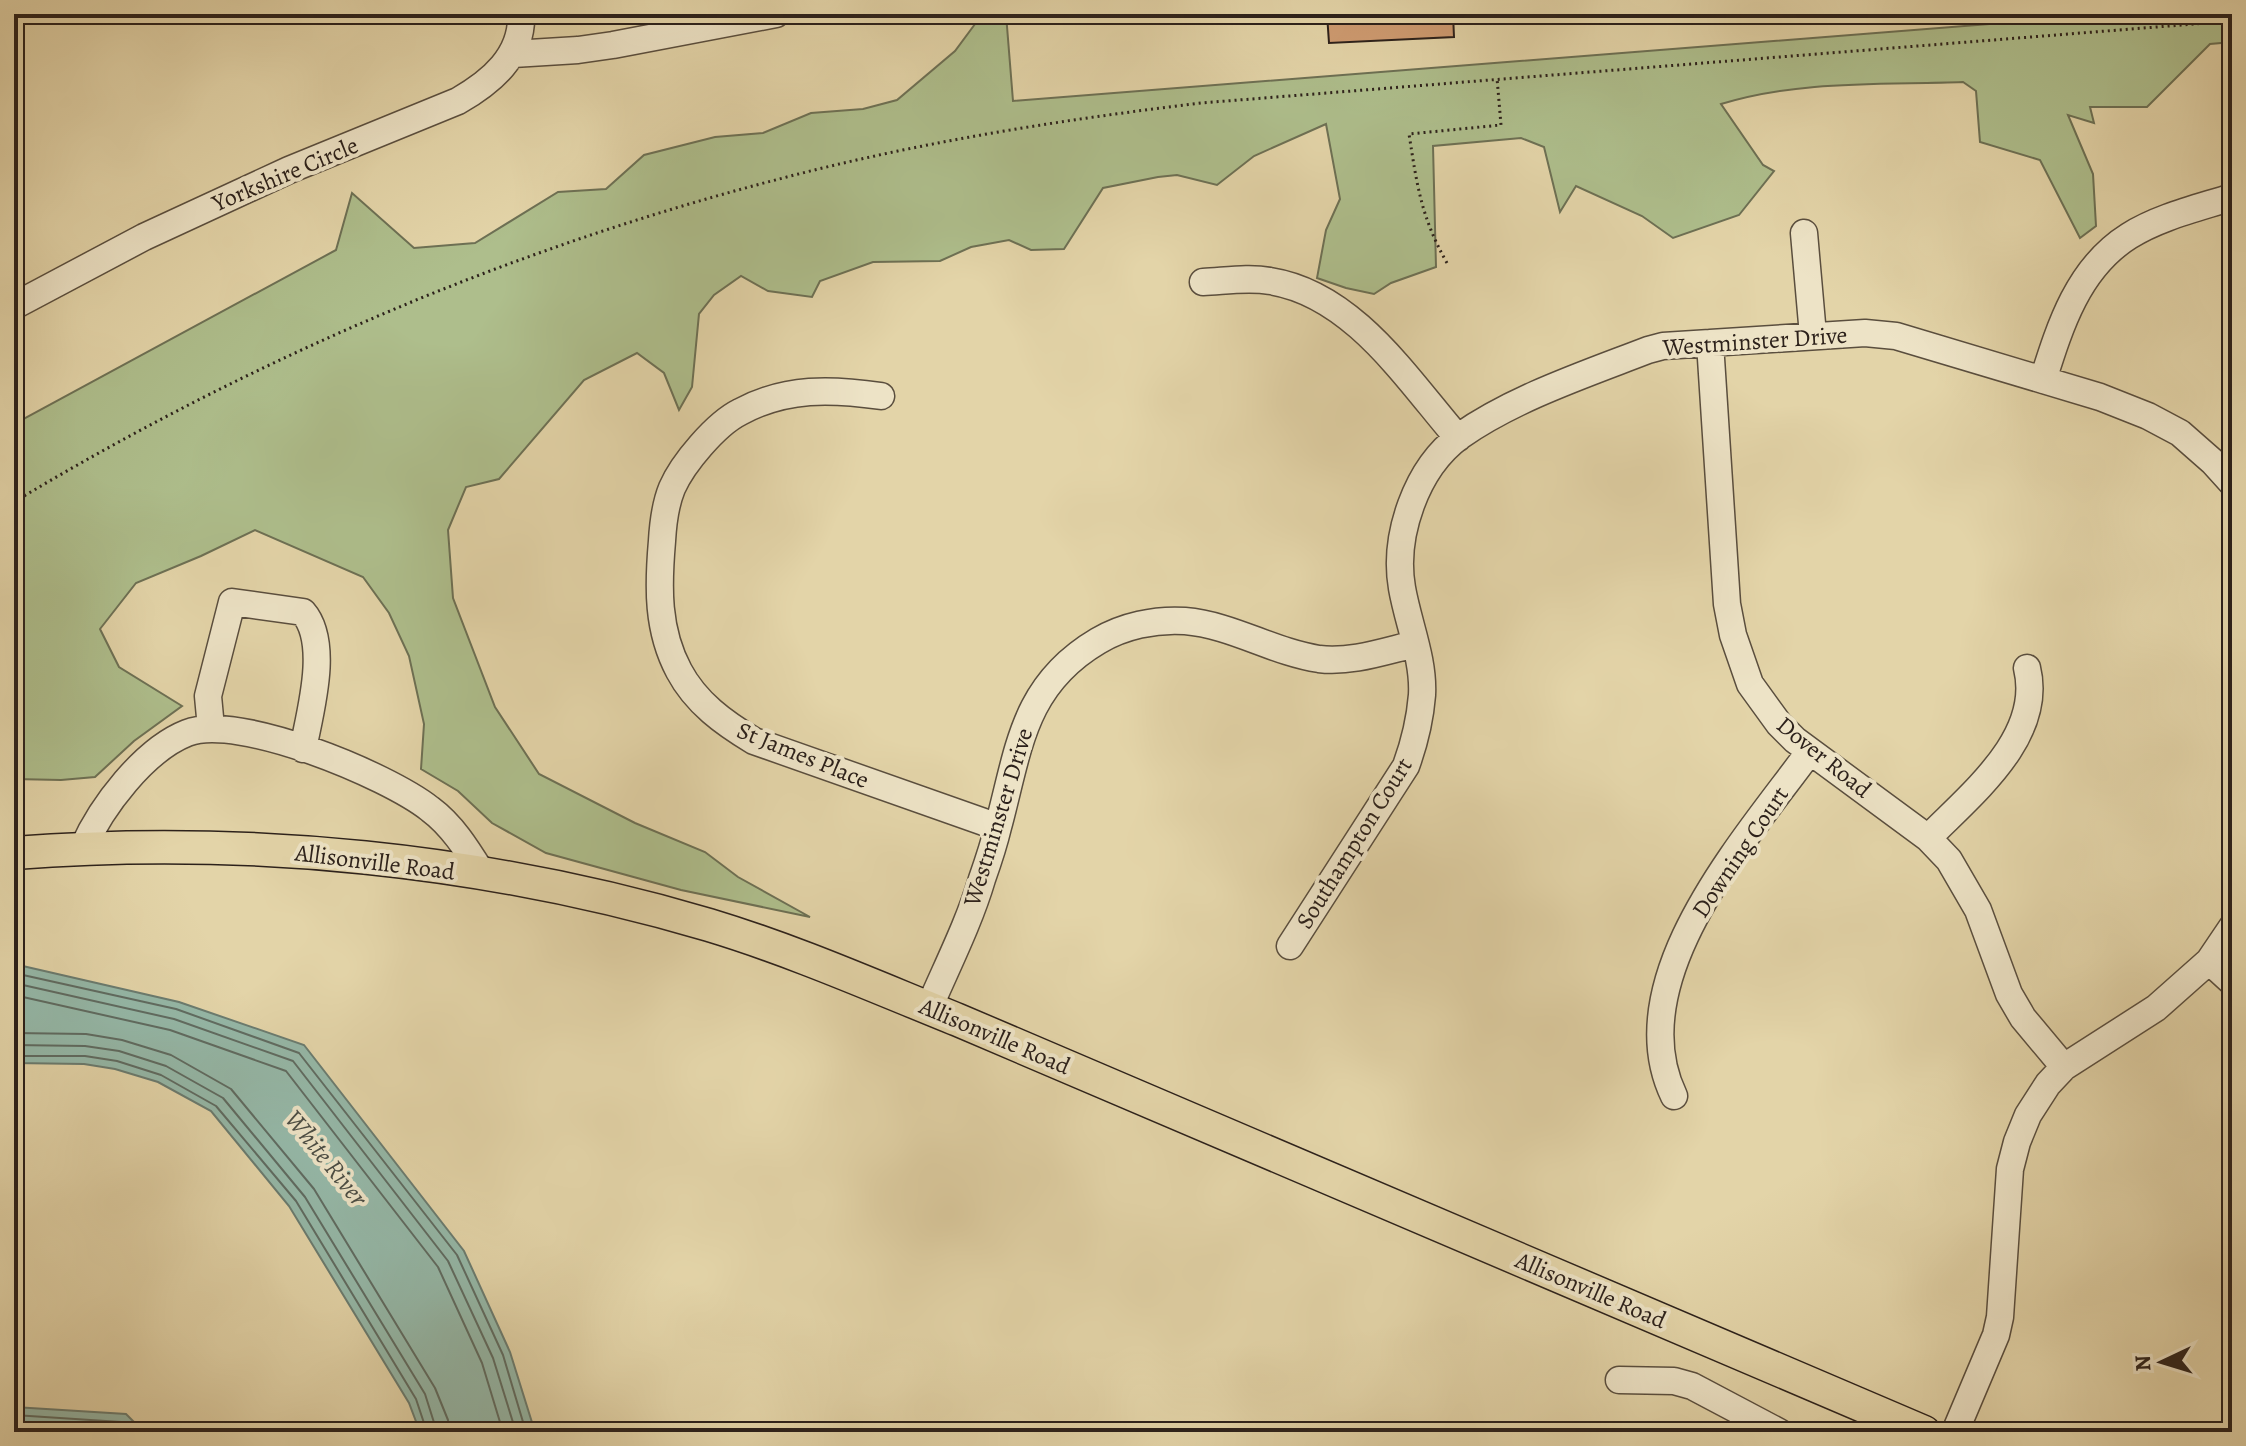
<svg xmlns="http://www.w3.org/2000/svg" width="2246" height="1446" font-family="Alegreya,serif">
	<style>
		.green { fill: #aebe8c; stroke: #6d7054; stroke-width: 2 }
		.water { fill: #95b8a8; stroke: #6b7c70; stroke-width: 2 }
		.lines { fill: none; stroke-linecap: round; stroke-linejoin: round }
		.shore { stroke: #606c62; stroke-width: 2 }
		.building { fill: #ce9b71; stroke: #2c211b; stroke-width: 2 }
		.minor-casing { stroke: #5a4e3e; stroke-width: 29 }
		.major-casing { stroke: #2c211b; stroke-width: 35 }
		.path { stroke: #2c211b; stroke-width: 3; stroke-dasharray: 2 4; stroke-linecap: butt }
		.minor { stroke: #ede3c6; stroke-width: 26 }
		.major { stroke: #e3d4a8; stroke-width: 32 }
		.labels { text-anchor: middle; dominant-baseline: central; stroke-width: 8; stroke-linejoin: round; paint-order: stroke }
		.street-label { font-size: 24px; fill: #2c211b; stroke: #ede3c6 }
		.water-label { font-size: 26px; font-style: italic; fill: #4c4e45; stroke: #ede3c6 }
	</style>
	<rect width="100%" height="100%" fill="#e3d4a8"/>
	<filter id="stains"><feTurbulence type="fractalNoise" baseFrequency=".0025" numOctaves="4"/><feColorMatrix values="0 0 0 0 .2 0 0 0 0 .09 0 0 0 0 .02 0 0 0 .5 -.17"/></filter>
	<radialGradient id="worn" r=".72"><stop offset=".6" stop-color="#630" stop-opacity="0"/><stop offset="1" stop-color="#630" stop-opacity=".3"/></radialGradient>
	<!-- green -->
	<path class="green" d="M994 14H1006L1013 101 2116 14H2232V42L2210 44 2147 107H2090L2094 123 2068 115 2093 174 2096 226 2080 238 2040 160 1980 142 1976 91 1963 82C1882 85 1799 80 1721 104L1763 165 1774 171 1739 215 1673 238 1642 216 1576 186 1560 212 1544 147 1521 138 1433 146 1436 267 1391 283 1374 294 1346 288 1317 278 1326 230 1340 199 1326 124 1254 156 1217 185 1177 175 1158 177 1103 188 1064 249 1031 250 1009 240 971 247 940 261 873 262 820 281 812 297 768 291 741 276 714 295 699 314 692 387 679 410 664 373 637 353 584 380 499 479 466 487 448 530 453 598 495 707 539 774 635 823 705 852 738 877 810 917 681 890 546 853 492 823 458 791 421 769 424 724 409 656 389 613 363 577 255 530 201 556 136 583 100 629 119 667 182 706 134 741 95 777 61 780 14 779V424L336 250 352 193 414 248 475 243 558 192 606 189 644 155 715 137 763 133 811 113 863 109 897 100 955 51 978 20Z"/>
	<!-- water -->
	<path class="water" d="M14 964 179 1002 304 1045 464 1251 510 1352 535 1432H420L409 1403 289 1206 211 1111 158 1082 115 1069 84 1064 14 1063Z
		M14 1407 126 1414 144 1432H14Z"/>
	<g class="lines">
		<!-- shore -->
		<path class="shore" d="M14 973 176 1009 299 1053 457 1255 503 1355 526 1432
			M14 983 174 1019 293 1061 448 1261 493 1358 516 1432
			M14 995 170 1030 286 1071 438 1267 482 1363 503 1432
			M14 1033 86 1034 122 1040 171 1055 231 1089 314 1189 435 1388 448 1420 449 1432
			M14 1045 85 1046 119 1051 166 1066 223 1098 305 1197 425 1394 437 1432
			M14 1056H85L117 1061 161 1075 216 1106 296 1201 416 1399 427 1432
			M14 1415 121 1422 133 1432
			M14 1425 119 1432"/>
	</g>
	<!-- building -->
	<path class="building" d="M1327 14H1453L1454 37 1329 43Z"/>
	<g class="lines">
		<defs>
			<path id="minor" d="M513 54 578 50 613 45 776 14
				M1804 233 1813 335
				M1203 282C1225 281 1249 277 1270 281 1353 294 1406 378 1458 438
				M14 306 144 237 289 170 458 101C491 82 523 56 521 14
				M1710 343 1727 604 1733 635 1750 684 1779 724 1795 740 1928 838 1949 860 1978 910 2009 994 2023 1018 2064 1067
				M2043 380C2060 326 2078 268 2129 236 2159 217 2198 208 2232 197
				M881 396C832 389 786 387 740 412 716 424 683 463 672 488 665 505 663 523 662 541 658 587 657 630 679 671 696 703 724 723 754 741L998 827
				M211 728 208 696 232 602 303 612C330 643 310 712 303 749
				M1928 838C1971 794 2044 737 2027 668
				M83 848C101 807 144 750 187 733 238 713 387 775 430 809 453 826 468 851 483 875
				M1290 946 1406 766C1414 744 1420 720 1422 695 1424 659 1408 623 1402 588 1393 536 1416 468 1460 436 1514 398 1586 374 1648 350L1663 346 1865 333 1896 336 2100 397 2148 416 2180 433 2213 462 2232 483
				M2209 961 2232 982
				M929 1008C947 966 969 923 982 879 988 862 994 844 998 827 1019 750 1022 686 1098 641 1123 626 1155 619 1185 621 1232 625 1273 652 1319 659 1351 663 1385 651 1415 644
				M1674 1096C1618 980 1746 839 1810 751
				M1619 1380 1674 1381 1692 1386 1779 1432
				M1955 1432 1996 1335 2000 1317 2010 1169 2017 1142 2028 1115 2048 1084 2064 1067 2156 1008 2209 961 2232 927"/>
			<path id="major" d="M14 853C246 835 486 859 709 925 795 951 876 987 958 1020L1924 1432"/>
		</defs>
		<!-- minor casing -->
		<use href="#minor" class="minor-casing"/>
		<!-- major casing -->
		<use href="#major" class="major-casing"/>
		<!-- path -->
		<path class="path" d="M1447 263C1421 217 1417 185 1409 134L1501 125 1497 78
			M14 502C254 358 512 248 783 178 920 142 1060 120 1201 103L2232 21"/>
		<!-- minor -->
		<use href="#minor" class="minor"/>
		<!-- major -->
		<use href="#major" class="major"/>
	</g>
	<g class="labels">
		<!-- street labels -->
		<g class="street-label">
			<text transform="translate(285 174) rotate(-23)">Yorkshire Circle</text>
			<text transform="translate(1755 341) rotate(-4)">Westminster Drive</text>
			<text transform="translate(803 755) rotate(22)">St James Place</text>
			<text transform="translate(1824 757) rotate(39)">Dover Road</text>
			<text transform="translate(998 817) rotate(-73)">Westminster Drive</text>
			<text transform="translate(1354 843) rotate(-58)">Southampton Court</text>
			<text transform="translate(1740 852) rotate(-56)">Downing Court</text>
			<text transform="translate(375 862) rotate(7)">Allisonville Road</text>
			<text transform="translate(995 1036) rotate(23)">Allisonville Road</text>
			<text transform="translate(1591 1290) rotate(23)">Allisonville Road</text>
		</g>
		<!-- water labels -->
		<g class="water-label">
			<text transform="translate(326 1158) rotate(51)">White River</text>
		</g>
	</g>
	<!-- margin -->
	<rect width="2246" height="1446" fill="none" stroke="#e3d4a8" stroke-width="48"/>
	<rect x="16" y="16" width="2214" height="1414" fill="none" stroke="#2c211b" stroke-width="4"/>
	<rect x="24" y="24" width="2198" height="1398" fill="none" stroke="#2c211b" stroke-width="2"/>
	<!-- north arrow -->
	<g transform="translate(2162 1362) rotate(266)" stroke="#ede3c6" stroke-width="6" paint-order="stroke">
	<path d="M0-6L14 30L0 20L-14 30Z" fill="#2c211b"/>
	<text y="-12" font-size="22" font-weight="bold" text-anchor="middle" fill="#2c211b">N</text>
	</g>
	<rect width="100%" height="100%" filter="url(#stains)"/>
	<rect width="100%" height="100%" fill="url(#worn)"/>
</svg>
